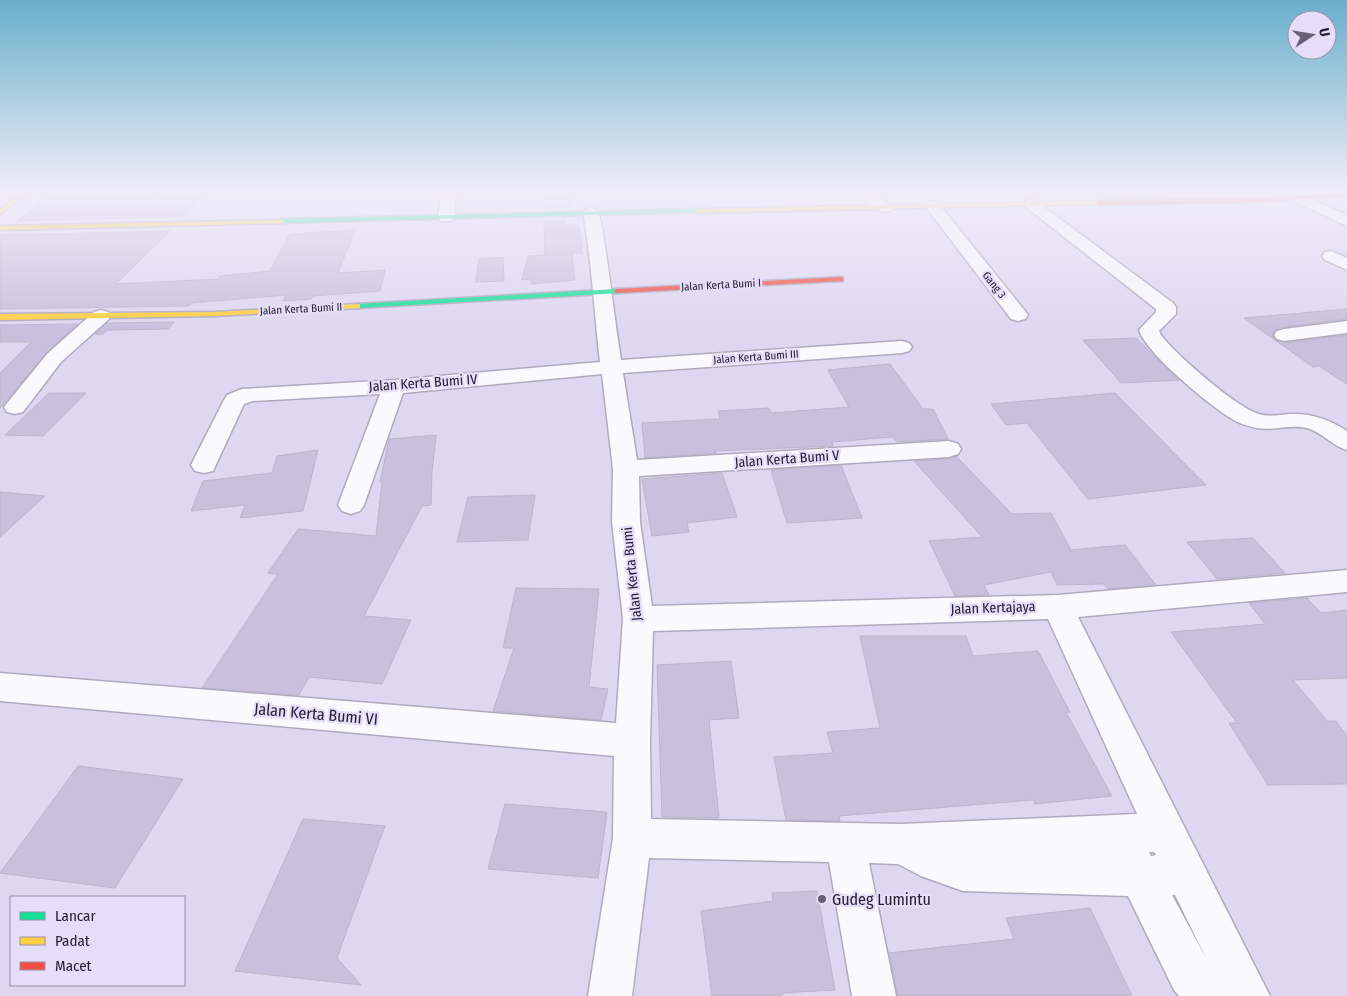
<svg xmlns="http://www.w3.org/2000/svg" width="1347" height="996" font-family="'Fira Sans Condensed',sans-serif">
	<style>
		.building { fill: #c9c0dd; stroke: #bbb6ca }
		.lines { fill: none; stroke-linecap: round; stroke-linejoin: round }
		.street-casing { stroke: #b0aabe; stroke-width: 3 }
		.fast-casing { stroke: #b0aabe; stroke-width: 3 }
		.slow-casing { stroke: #b0aabe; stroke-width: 3 }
		.jam-casing { stroke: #b0aabe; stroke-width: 3 }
		.street { fill: #faf9fd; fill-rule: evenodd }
		.fast { fill: #16e098; fill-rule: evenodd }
		.slow { fill: #ffcf43; fill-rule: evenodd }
		.jam { fill: #f24e42; fill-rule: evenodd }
		.poi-dot { fill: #666176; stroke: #e5ddfa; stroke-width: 2 }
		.labels { text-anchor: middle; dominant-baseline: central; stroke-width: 4.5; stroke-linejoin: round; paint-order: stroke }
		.far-street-label { font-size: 11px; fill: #262133; stroke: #e5ddfa }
		.street-label { font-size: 14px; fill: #262133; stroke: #e5ddfa }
		.near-street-label { font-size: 16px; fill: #262133; stroke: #e5ddfa }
		.near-poi-label { font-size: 16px; fill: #262133; stroke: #e5ddfa; text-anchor: start }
	</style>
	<rect width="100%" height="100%" fill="#ded7f1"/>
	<!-- building -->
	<path class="building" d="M199 192 196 195H204L184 216 18 221 47 197Z
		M544 198H570L568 207H544Z
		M544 221H565L564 225H579L582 253H572L575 280 531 284V279L522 280 528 256 545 255Z
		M355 230 338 273 385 270 380 291 313 296 311 299 283 301 286 295 192 303 188 306 0 309V236L2 235 170 231 116 284 218 279 220 276 270 271 290 234Z
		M503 257 504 281 476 282 479 259Z
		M1347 309V319L1284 327 1276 329 1272 335 1276 341 1284 343 1347 335V384L1319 366 1313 367 1244 318Z
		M174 322 168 329 108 330 101 335 95 334 107 323Z
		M78 324 46 353 0 408V373L31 342H0V325Z
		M1136 338 1163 365 1179 380 1121 383 1083 340Z
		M890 364 923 409H933L948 439 897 442 892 437 832 442 833 446 715 451 716 453 645 458 642 423 720 419 718 411 769 408 771 413 849 407 828 370Z
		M49 393H86L43 436 5 435Z
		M1115 393 1187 466 1206 485 1088 499 1027 423 1006 425 991 404Z
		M436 435 432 472 431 505 422 506 364 616 411 620 382 684 309 677 299 695 202 688 278 574 268 573 298 529 376 536 382 482H380L389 439Z
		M318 450 303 511 240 518 245 505 191 511 203 481 272 473 277 456Z
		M956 456 1012 514 1051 513 1071 550 1125 545 1156 585 1108 589 1104 584 1057 585 1051 572 984 585 989 595 955 596 929 541 982 537 914 461 949 459Z
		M841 465 862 518 787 523 771 470Z
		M722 473 737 517 687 523 689 532 652 536 642 479Z
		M0 492 45 496 0 537Z
		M535 495 528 540 457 542 468 497Z
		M1253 538 1285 573 1217 579 1187 542Z
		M516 588 599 589 589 687 608 689 601 720 493 711 514 648H503Z
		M1307 598 1321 613 1347 610V678L1293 680 1327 721H1336L1347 736V784L1268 785 1229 723H1237L1171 632 1265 624 1249 603Z
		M860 636H966L973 656 1038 651 1070 712H1066L1112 796 1035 804 1033 800 839 816 840 821 786 820 774 757 833 753 827 732 880 728Z
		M731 661 739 718 709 720 719 818 662 817 657 665Z
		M78 766 183 779 115 888 0 873Z
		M505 804 607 812 598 878 488 869Z
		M303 819 385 826 337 958 361 985 235 971Z
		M817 891 835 990 782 993V996H712L701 911 773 901 772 893Z
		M1090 908 1132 996H898L889 953 1014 939 1006 918Z"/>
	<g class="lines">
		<defs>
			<path id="street" d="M442 191H456L454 218 452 221H440L438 218Z
				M857 191H873L893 208 890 211C878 214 864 201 857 191Z
				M1298 193 1347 215V226L1293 201 1290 198 1293 195Z
				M1031 199 1036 201 1173 303 1176 307V314L1159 331 1161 335C1175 354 1237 408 1259 414 1268 417 1280 415 1289 414 1311 413 1329 419 1347 431V450C1332 446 1322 432 1307 428 1291 424 1273 431 1257 428 1247 426 1237 423 1229 417 1207 403 1146 353 1139 330L1156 312V309L1026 207 1023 204 1026 201Z
				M933 201 938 203 1025 311 1028 315 1025 319 1018 321 1011 319 925 206 928 203Z
				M591 208 597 210 599 213C609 261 613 311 621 360L902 341 909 343 912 347 909 351 902 353 623 373 637 460 949 441 958 444 961 449 958 454 949 457 639 476 640 522 652 606 1058 595 1347 570V592L1078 617 1270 996H1179L1174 990 1128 896 963 891 921 876 898 864 869 863 896 996H852L829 862 649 858 632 996H588L613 838 614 756 0 701V673L616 723 623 619 612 522 613 469 602 374 403 393 364 505 360 511 351 514 342 511 338 505 380 394 253 401 244 404 213 471 204 473 195 471 191 465 224 400 227 395 242 389 394 380 600 362C594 312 592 262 583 213L585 210ZM1048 619 1137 814 901 824 651 819 650 741 653 631ZM1149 852H1154L1156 855 1151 856ZM1172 895H1175L1207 960 1206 958Z
				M1331 251 1347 258V270L1325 260 1322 256 1325 252Z
				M101 310 108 312 111 316 108 320 61 362 23 412 15 414 7 412 4 407 47 354 94 312Z
				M1347 321V333L1284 341 1277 339 1274 335 1277 331 1284 329Z"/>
			<path id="fast" d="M698 209 701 211 700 212 282 223 279 221 282 219Z
				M617 289H620V293L357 308 353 306 357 304Z"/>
			<path id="slow" d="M24 191H31L0 214V209Z
				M1099 201 1102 203 1101 204 698 213 695 211 698 209Z
				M284 220V222L282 223 0 230V226Z
				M357 304H360V308L214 316 0 320V314L214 312Z"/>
			<path id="jam" d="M1347 192V196L1260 202 1099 205 1096 203 1099 201 1260 198Z
				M840 277H843V281L617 293 613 291 617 289Z"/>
		</defs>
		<!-- street casing -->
		<use href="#street" class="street-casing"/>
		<!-- fast casing -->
		<use href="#fast" class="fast-casing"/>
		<!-- slow casing -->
		<use href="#slow" class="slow-casing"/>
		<!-- jam casing -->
		<use href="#jam" class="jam-casing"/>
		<!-- street -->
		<use href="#street" class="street"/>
		<!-- fast -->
		<use href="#fast" class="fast"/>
		<!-- slow -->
		<use href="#slow" class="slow"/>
		<!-- jam -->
		<use href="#jam" class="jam"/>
	</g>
	<!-- sky -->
	<linearGradient id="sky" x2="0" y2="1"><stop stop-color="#69afcb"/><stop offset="0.58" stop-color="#f0edf9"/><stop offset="1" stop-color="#f0edf9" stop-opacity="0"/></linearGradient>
	<rect width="1347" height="331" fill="url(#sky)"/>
	<!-- markers -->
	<circle class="poi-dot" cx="822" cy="899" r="5"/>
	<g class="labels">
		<!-- far-street labels -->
		<g class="far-street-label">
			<text transform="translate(721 285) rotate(-3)">Jalan Kerta Bumi I</text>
			<text transform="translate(994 285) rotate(52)">Gang 3</text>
			<text transform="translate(301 309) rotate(-3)">Jalan Kerta Bumi II</text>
			<text transform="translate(756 357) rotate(-4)">Jalan Kerta Bumi III</text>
		</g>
		<!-- street labels -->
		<g class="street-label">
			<text transform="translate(423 383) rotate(-4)">Jalan Kerta Bumi IV</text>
			<text transform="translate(787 459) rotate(-4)">Jalan Kerta Bumi V</text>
			<text transform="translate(632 574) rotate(-96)">Jalan Kerta Bumi</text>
			<text transform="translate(993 608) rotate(-2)">Jalan Kertajaya</text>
		</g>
		<!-- near-street labels -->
		<g class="near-street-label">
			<text transform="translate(316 714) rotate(5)">Jalan Kerta Bumi VI</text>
		</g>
		<!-- near-poi labels -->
		<g class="near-poi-label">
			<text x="832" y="899">Gudeg Lumintu</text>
		</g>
	</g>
	<!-- legend -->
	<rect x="10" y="896" width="175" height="90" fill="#e5ddfa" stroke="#9992aa"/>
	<rect x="20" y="912" width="25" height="8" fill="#16e098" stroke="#9992aa"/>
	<text x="55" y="921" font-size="15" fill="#262133">Lancar</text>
	<rect x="20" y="937" width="25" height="8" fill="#ffcf43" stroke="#9992aa"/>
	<text x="55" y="946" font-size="15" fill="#262133">Padat</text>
	<rect x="20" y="962" width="25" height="8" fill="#f24e42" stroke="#9992aa"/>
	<text x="55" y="971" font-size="15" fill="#262133">Macet</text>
	<!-- north arrow -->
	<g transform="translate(1312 35) rotate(78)"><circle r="24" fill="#e5ddfa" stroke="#9992aa"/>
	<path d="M0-4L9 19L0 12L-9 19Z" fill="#666176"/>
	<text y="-8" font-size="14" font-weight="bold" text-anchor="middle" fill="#262133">U</text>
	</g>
</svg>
